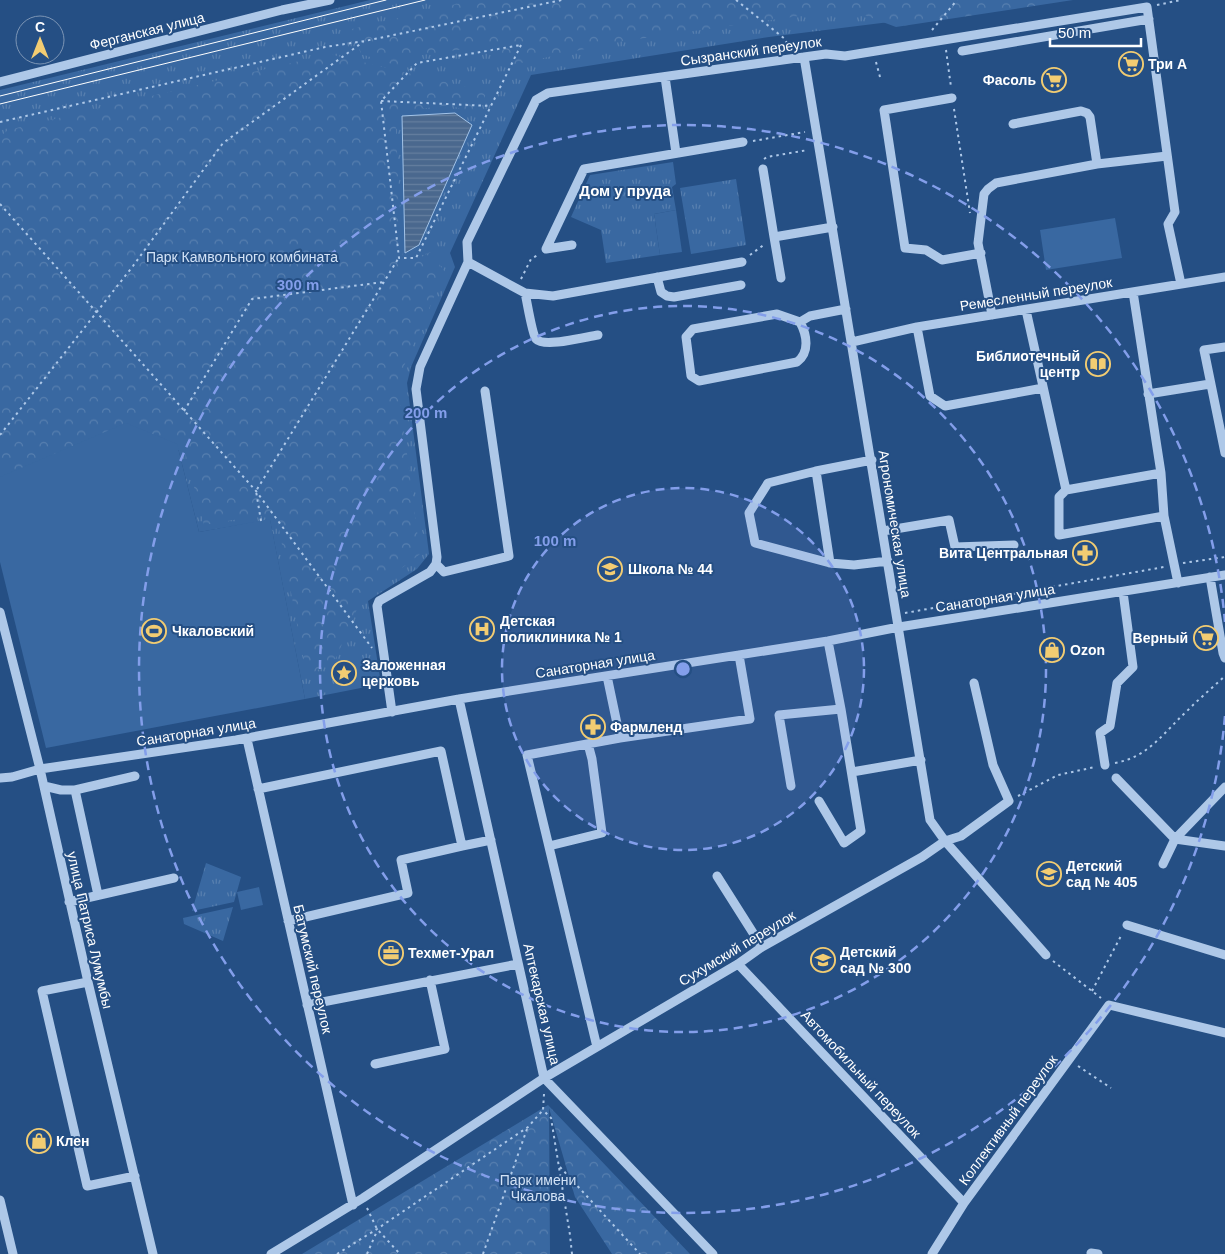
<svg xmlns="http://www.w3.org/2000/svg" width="1225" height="1254" font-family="Helvetica,sans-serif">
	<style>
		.grass { fill: url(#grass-tufts) }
		.forest { fill: url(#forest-crowns) }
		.garden { fill: #3968a1 }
		.water { fill: url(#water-rules); stroke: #a2c3e8 }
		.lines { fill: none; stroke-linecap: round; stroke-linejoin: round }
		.path { stroke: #aec8e8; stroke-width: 2; stroke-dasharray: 2.5 4; stroke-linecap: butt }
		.minor { stroke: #aec8e8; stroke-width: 9 }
		.tram { stroke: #fff; stroke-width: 1 }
		.ring { fill: none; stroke: #839eea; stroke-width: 2.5; stroke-dasharray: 9 6 }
		.labels { text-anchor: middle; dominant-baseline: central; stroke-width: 4; stroke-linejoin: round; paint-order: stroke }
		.street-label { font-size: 14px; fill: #fff; stroke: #254f84 }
		.poi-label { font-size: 14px; font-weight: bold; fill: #fff; stroke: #254f84; text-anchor: start }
		.park-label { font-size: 14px; fill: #d2e2f6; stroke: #254f84 }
		.neighbourhood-label { font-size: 15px; font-weight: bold; fill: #fff; stroke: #254f84 }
		.centre { fill: #839eea; stroke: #254f84; stroke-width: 2.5 }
		.ring-label { font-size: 15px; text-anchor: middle; font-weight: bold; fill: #839eea; stroke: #254f84; stroke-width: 4; stroke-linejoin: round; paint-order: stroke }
	</style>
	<defs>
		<pattern id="grass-tufts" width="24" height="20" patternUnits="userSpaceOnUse" patternTransform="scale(1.25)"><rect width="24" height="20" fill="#3968a1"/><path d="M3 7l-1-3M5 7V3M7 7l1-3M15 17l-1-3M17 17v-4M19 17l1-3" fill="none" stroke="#577faf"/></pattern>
		<pattern id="forest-crowns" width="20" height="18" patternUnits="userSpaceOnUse" patternTransform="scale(1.25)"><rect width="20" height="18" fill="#3968a1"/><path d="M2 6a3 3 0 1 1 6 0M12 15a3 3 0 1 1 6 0" fill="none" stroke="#577faf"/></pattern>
		<pattern id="water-rules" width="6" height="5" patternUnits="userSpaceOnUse" patternTransform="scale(1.25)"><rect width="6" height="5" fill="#4a688e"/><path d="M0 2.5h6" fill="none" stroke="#657f9f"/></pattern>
	</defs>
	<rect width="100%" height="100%" fill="#254f84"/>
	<!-- grass -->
	<path class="grass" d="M370 0H1066L769 37 531 75 450 253 455 267 411 367 407 383 429 554 417 569 368 601 381 684 305 699 270 520 199 532 177 444 0 477V90Z
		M673 162 676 184 672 187 676 210 654 214 660 255 606 263 601 230 571 217 590 175Z
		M736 179 746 245 691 254 680 188Z
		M206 863 241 877 234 902 192 911Z
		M233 907 223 941 184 924 183 918Z"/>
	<!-- forest -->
	<path class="forest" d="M473 0H1073L896 27 848 9 617 42 502 67 492 45 415 56 398 66 361 54 352 29Z
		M329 54 487 92 476 116 451 105 395 112 403 268 430 252 445 272 404 366 399 392 420 554 361 600 336 658 307 677 276 513 204 525 185 452 127 434 0 488V137L8 130Z
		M548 1105 690 1254H612L575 1197 549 1108 550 1254H302Z"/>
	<!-- garden -->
	<path class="garden" d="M676 210 682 252 660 255 654 214Z
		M1115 218 1122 258 1046 270 1040 230Z
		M126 423 177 444 199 532 270 519 305 699 46 748 0 562V477Z
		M259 887 263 905 241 910 237 892Z"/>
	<!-- water -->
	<path class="water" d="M455 113 472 125 419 245 405 253 402 116Z"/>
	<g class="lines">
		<!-- path -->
		<path class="path" d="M736 0 785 39 790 50
			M1157 5 1181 0
			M932 30 957 0
			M521 45 416 258H399L381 101 417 63Z
			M946 50 951 87
			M876 62 880 77
			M381 101 491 106
			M954 109 970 213
			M0 122 325 47 365 41 562 0
			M753 141 805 132
			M764 159 767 157 808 150
			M0 204 256 491 372 648
			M750 255 765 244
			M521 279 531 259 538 255
			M184 411 252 299 384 282
			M0 435 133 266 223 143 363 42
			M261 521 256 491 398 259
			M1183 563 1225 557
			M905 613 1164 567
			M1115 763C1149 757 1164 732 1188 710 1200 698 1213 687 1225 676
			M1018 796 1058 775 1095 767
			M1053 961 1101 998
			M1092 991 1122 934
			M1078 1066 1111 1088
			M544 1094 543 1110 551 1118 570 1235 572 1254
			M560 1167 640 1254
			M367 1208 377 1229 400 1254
			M337 1254 377 1229 528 1127 543 1110
			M367 1254 377 1231
			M483 1254 527 1129"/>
		<!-- minor -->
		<path class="minor" d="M962 51 1149 19
			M804 57 930 820 945 841 1046 955
			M665 77 676 153
			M0 82 282 10 330 0
			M952 98 884 110 905 248 926 250 942 260 981 253
			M1013 124 1081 111 1087 113 1090 117 1097 164
			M763 169 774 237
			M572 245 546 249 584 169 743 142
			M468 262 525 293 553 296 742 262
			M657 277 661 292 667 296 674 297 741 285
			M781 278 774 237 833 227
			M1133 292 1161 473 1164 516 1178 583
			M525 293C527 301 532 334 536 339 544 348 585 337 598 335
			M1026 310 1066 490 1059 497V535L1164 516
			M992 315 978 243 984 194 988 189 996 183 1097 164 1167 156
			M800 322C807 335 810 352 797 362L699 381 691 376 686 337 693 329 777 314 800 322 810 316 846 309
			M917 327 930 396 945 406 1043 388
			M852 342 917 327 1225 277
			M1225 347 1204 350 1225 453
			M1148 394 1210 384
			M872 460 816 471 830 563 854 565 888 561
			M816 471 768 483 749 513 755 543 830 563
			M1066 490 1161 473
			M883 531 949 520 955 547 1014 545
			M436 564 444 572 509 556 485 391
			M1210 577 1223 653 1225 658
			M0 612 40 769 88 982 153 1254
			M828 641 841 709
			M607 676 620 738 750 719 739 655
			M459 699 544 1078 713 1254
			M392 712 377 606 379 601 430 572 436 564 437 557 416 389 420 367 468 262 467 242 536 100 548 93 804 57 826 54 845 56 1147 7 1175 212 1168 224 1181 284
			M247 739 353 1205
			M1105 765 1100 733 1110 726 1117 683 1133 667 1123 592
			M852 772 921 760
			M0 778 12 777 40 769 236 740 459 699 828 641 899 627 1225 575
			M1116 778 1175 839 1225 787
			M44 786 61 790H75
			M791 786 779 715 841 709 861 831 844 843 819 801
			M258 789 441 751 462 846 401 860 408 893 288 921
			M462 846 491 840
			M549 846 602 833 592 759 588 744
			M1163 864 1175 839 1225 846
			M717 876 762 947
			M98 895 75 790 135 776
			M69 902 174 878
			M1127 925 1225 955
			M738 964 964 1203
			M88 982 42 991 87 1186 135 1176
			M307 1005 518 964
			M597 1047 527 755 620 738
			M375 1064 445 1049 430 980
			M0 1200 13 1254
			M1091 1253 1098 1254
			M271 1254 363 1198 544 1078 738 964 762 947 922 857 945 841 961 836 1009 801 993 765 974 683
			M932 1254 964 1203 1109 1005 1225 1033"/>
		<!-- tram -->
		<path class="tram" d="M0 96 386 0
			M0 104 425 0"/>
	</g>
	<!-- distance rings -->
	<circle cx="683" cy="669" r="181" fill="#839eea" fill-opacity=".12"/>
	<g class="ring">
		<circle cx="683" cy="669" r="181"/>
		<circle cx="683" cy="669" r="363"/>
		<path d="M1225 716A544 544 0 1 1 1225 622"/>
	</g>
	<!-- icons -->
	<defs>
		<symbol id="supermarket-ring" viewBox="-11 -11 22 22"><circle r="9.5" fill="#254f84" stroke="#f2cc72" stroke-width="1.5"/><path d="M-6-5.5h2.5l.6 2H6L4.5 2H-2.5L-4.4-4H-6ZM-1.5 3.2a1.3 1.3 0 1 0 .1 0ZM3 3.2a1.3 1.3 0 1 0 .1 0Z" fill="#f2cc72"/></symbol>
		<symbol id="library-ring" viewBox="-11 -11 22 22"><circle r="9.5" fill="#254f84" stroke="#f2cc72" stroke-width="1.5"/><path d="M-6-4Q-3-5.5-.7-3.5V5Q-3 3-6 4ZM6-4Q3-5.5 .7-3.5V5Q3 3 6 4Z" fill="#f2cc72"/></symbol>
		<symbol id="pharmacy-ring" viewBox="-11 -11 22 22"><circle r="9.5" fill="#254f84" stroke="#f2cc72" stroke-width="1.5"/><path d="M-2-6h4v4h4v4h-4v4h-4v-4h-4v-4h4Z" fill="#f2cc72"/></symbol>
		<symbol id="school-ring" viewBox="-11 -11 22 22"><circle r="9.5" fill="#254f84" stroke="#f2cc72" stroke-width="1.5"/><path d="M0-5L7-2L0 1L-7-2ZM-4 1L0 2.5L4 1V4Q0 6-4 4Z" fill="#f2cc72"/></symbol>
		<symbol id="hospital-ring" viewBox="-11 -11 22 22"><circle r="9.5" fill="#254f84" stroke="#f2cc72" stroke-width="1.5"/><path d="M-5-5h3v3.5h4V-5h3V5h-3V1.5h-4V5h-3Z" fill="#f2cc72"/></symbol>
		<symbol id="stadium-ring" viewBox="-11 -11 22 22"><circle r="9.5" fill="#254f84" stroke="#f2cc72" stroke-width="1.5"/><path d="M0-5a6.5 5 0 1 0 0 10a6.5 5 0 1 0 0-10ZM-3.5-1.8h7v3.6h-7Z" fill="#f2cc72"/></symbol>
		<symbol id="shop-ring" viewBox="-11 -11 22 22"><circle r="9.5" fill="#254f84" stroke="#f2cc72" stroke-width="1.5"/><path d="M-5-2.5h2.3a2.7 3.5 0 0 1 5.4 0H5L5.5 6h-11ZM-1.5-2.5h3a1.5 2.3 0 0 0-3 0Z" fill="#f2cc72"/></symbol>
		<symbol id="sight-ring" viewBox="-11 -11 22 22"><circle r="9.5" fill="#254f84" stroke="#f2cc72" stroke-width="1.5"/><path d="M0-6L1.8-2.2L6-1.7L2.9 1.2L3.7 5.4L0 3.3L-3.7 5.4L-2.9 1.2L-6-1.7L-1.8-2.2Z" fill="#f2cc72"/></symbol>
		<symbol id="office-ring" viewBox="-11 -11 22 22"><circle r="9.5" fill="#254f84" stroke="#f2cc72" stroke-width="1.5"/><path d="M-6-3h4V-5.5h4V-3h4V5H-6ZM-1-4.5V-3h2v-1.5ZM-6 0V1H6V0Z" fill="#f2cc72"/></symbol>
	</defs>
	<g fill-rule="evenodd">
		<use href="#supermarket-ring" x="1117" y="50" width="28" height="28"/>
		<use href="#supermarket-ring" x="1040" y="66" width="28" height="28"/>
		<use href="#library-ring" x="1084" y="350" width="28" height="28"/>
		<use href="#pharmacy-ring" x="1071" y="539" width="28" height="28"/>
		<use href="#school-ring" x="596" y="555" width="28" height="28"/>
		<use href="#hospital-ring" x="468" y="615" width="28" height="28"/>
		<use href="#stadium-ring" x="140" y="617" width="28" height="28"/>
		<use href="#supermarket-ring" x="1192" y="624" width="28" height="28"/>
		<use href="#shop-ring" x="1038" y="636" width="28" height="28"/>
		<use href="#sight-ring" x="330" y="659" width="28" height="28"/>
		<use href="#pharmacy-ring" x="579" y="713" width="28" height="28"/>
		<use href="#school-ring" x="1035" y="860" width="28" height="28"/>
		<use href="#office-ring" x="377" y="939" width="28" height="28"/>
		<use href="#school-ring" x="809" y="946" width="28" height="28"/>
		<use href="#shop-ring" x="25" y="1127" width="28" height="28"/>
	</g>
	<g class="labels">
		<!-- street labels -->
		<g class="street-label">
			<text transform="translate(147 31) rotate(-14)">Ферганская улица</text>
			<text transform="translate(751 51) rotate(-8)">Сызранский переулок</text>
			<text transform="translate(1036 294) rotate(-9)">Ремесленный переулок</text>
			<text transform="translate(895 524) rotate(81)">Агрономическая улица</text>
			<text transform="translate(995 598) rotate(-9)">Санаторная улица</text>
			<text transform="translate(595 664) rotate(-9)">Санаторная улица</text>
			<text transform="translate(196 732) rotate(-9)">Санаторная улица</text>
			<text transform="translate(90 930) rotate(77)">улица Патриса Лумумбы</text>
			<text transform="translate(737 948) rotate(-31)">Сухумский переулок</text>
			<text transform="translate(313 969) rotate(77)">Батумский переулок</text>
			<text transform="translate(542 1004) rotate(77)">Аптекарская улица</text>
			<text transform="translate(861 1074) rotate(47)">Автомобильный переулок</text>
			<text transform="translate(1008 1120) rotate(-54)">Коллективный переулок</text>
		</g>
		<!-- poi labels -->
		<g class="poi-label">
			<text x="1148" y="64">Три А</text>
			<text x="1036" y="80" text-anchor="end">Фасоль</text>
			<text x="1080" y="356" text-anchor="end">Библиотечный<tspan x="1080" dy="16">центр</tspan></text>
			<text x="1068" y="553" text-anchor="end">Вита Центральная</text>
			<text x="628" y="569">Школа № 44</text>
			<text x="500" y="621">Детская<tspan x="500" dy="16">поликлиника № 1</tspan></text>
			<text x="172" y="631">Чкаловский</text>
			<text x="1188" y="638" text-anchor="end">Верный</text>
			<text x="1070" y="650">Ozon</text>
			<text x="362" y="665">Заложенная<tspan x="362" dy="16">церковь</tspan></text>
			<text x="610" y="727">Фармленд</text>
			<text x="1066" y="866">Детский<tspan x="1066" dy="16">сад № 405</tspan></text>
			<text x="840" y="952">Детский<tspan x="840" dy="16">сад № 300</tspan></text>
			<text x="408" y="953">Техмет-Урал</text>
			<text x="56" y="1141">Клен</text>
		</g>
		<!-- park labels -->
		<g class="park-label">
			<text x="242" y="257">Парк Камвольного комбината</text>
			<text x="538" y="1180">Парк имени<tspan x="538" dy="16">Чкалова</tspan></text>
		</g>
		<!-- neighbourhood labels -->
		<g class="neighbourhood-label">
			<text x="625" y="190">Дом у пруда</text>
		</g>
	</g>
	<circle cx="683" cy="669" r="8" class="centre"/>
	<g class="ring-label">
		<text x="298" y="290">300 m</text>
		<text x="426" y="418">200 m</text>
		<text x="555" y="546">100 m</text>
	</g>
	<!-- north arrow -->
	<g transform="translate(40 40)"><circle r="24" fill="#254f84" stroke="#7c95b5"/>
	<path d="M0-4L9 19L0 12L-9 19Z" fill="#f2cc72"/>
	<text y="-8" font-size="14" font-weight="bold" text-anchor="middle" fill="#ffffff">С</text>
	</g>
	<!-- scale -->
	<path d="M1050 38v8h91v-8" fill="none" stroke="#ffffff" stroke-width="2.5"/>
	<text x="1058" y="38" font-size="15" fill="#ffffff" stroke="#254f84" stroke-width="4" paint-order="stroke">50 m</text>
</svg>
